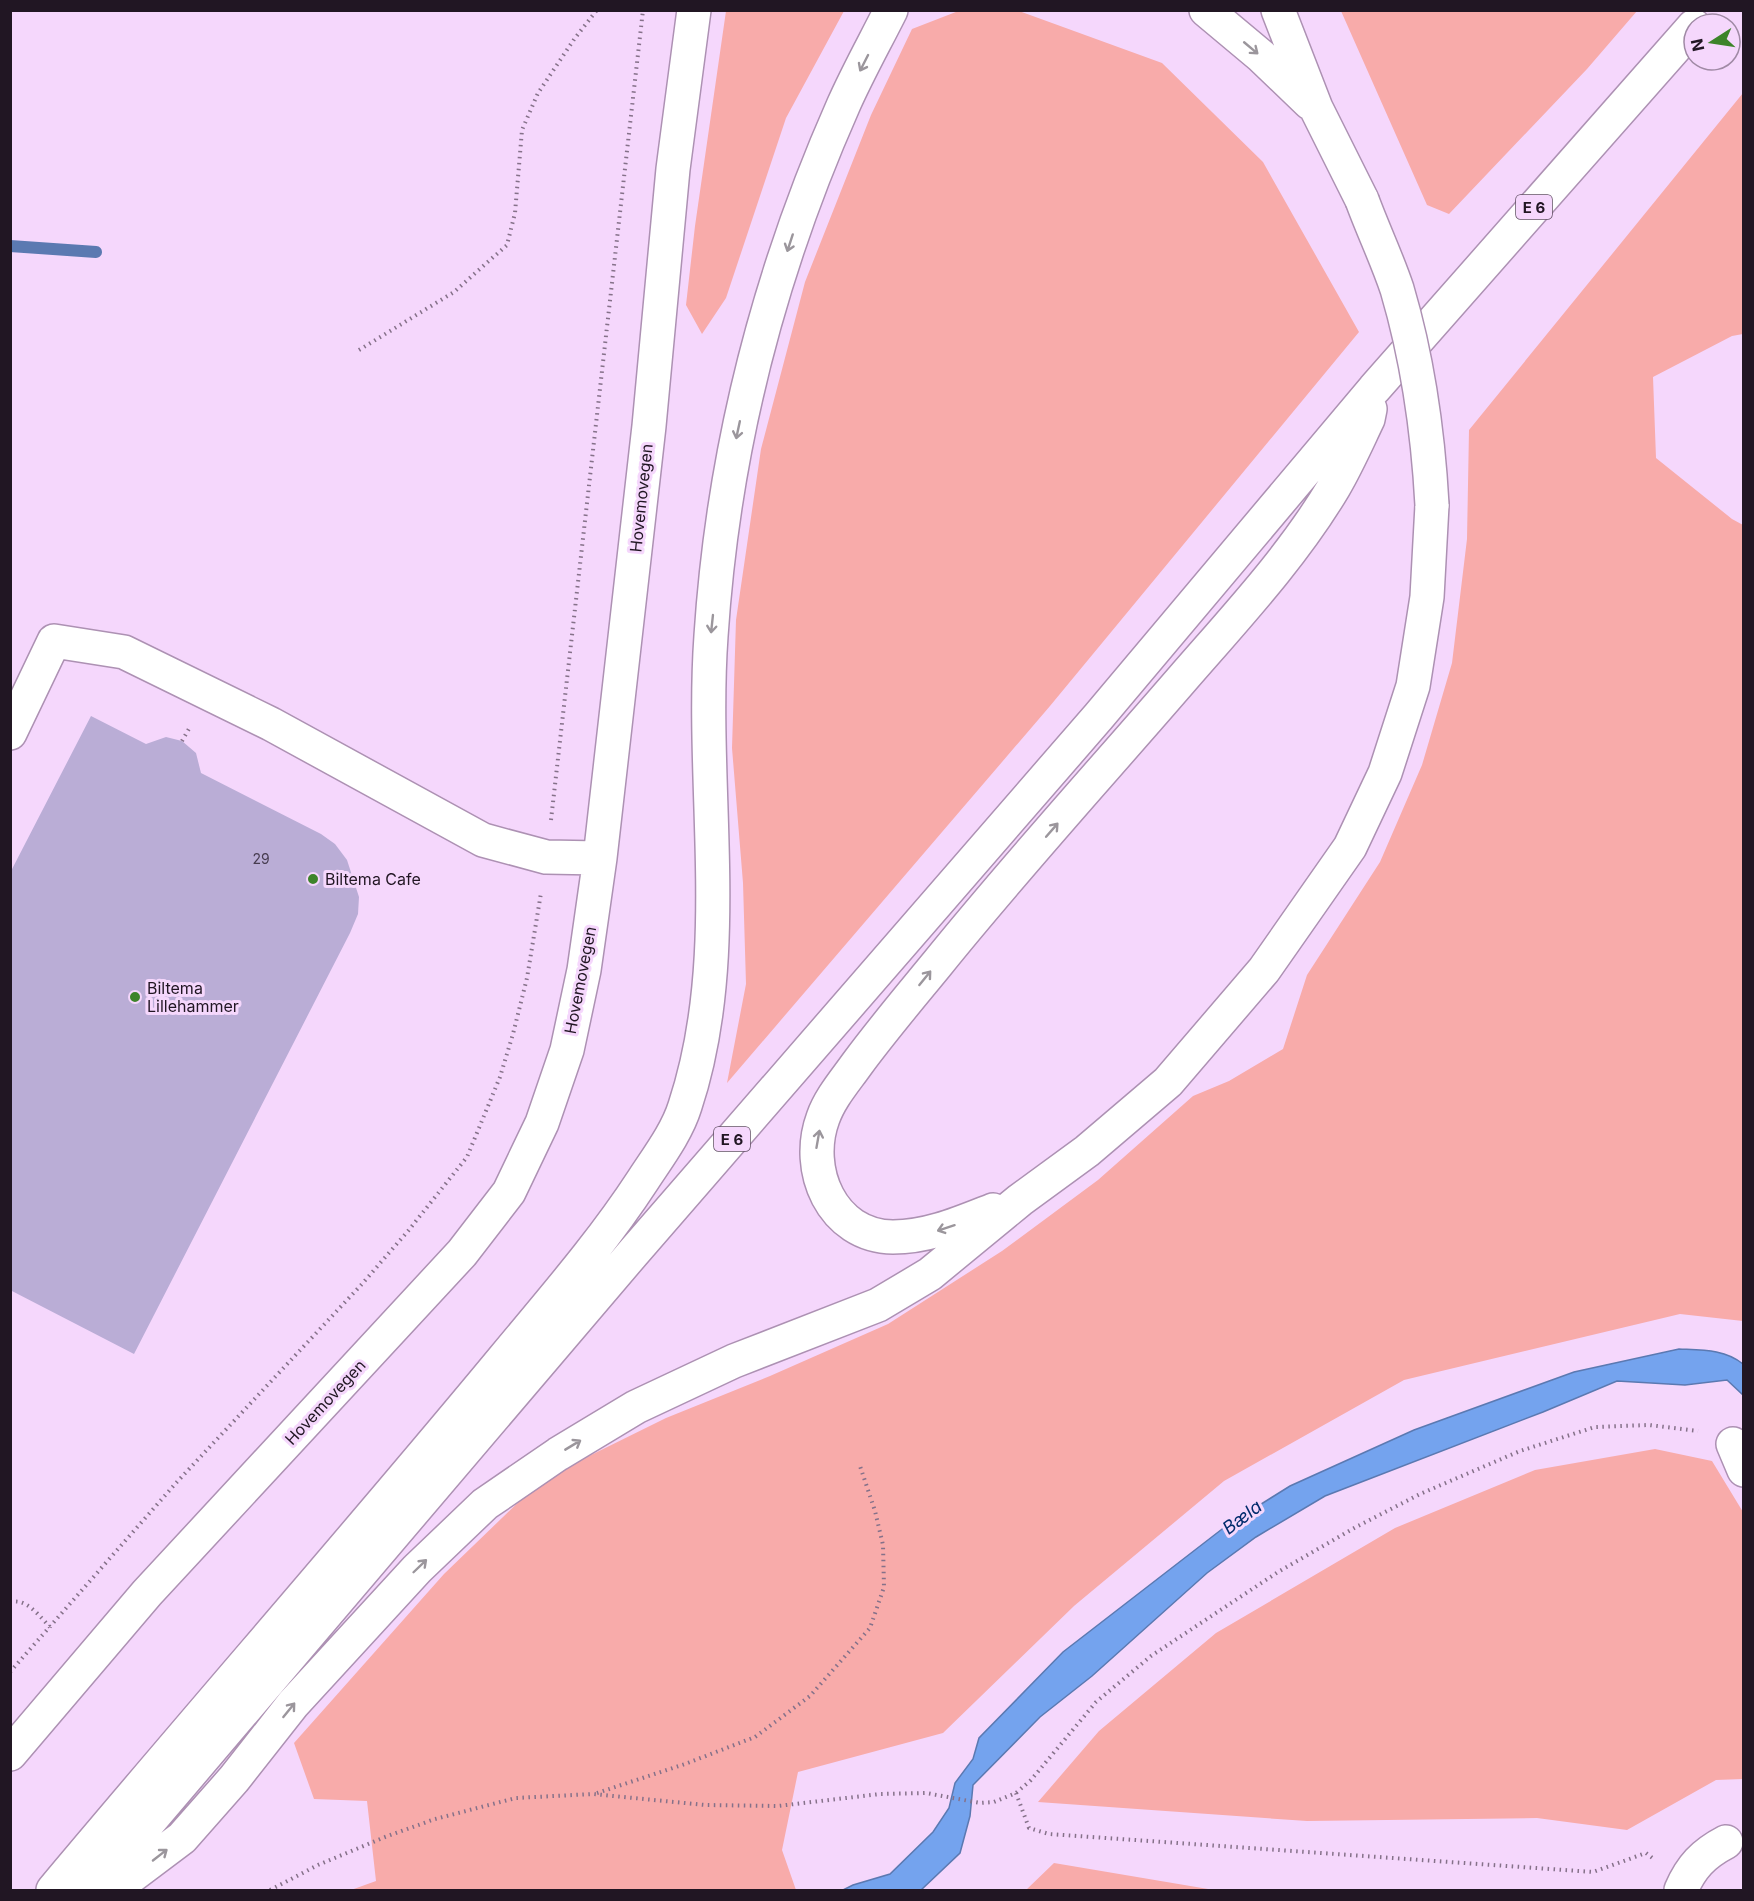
<svg xmlns="http://www.w3.org/2000/svg" width="1754" height="1901" font-family="Inter,sans-serif">
	<style>
		.green { fill: #f8abaa }
		.water { fill: #74a3ee; stroke: #5b79b1; stroke-width: 1.5 }
		.lines { fill: none; stroke-linecap: round; stroke-linejoin: round }
		.stream { stroke: #5b79b1; stroke-width: 12 }
		.building { fill: #baadd6 }
		.minor-casing { stroke: #ad91b3; stroke-width: 36 }
		.highway-casing { stroke: #ad91b3; stroke-width: 36 }
		.path { stroke: #857189; stroke-width: 4; stroke-dasharray: 1.5 4.5; stroke-linecap: butt }
		.minor { stroke: #fff; stroke-width: 33 }
		.highway { stroke: #fff; stroke-width: 33 }
		.highway-bridge-casing { stroke: #ad91b3; stroke-width: 36; stroke-linecap: butt }
		.highway-bridge { stroke: #fff; stroke-width: 33 }
		.oneway { stroke: #9b969c }
		.poi-dot { fill: #3d842a; stroke: #f5d7fc; stroke-width: 2 }
		.labels { text-anchor: middle; dominant-baseline: central; stroke-width: 6; stroke-linejoin: round; paint-order: stroke }
		.number-label { font-size: 14px; fill: #473c50 }
		.shield { fill: #f5d7fc; stroke: #615064; stroke-width: 1.5 }
		.shield-label { font-size: 15px; font-weight: bold; fill: #211623 }
		.street-label { font-size: 16px; fill: #211623; stroke: #f5d7fc }
		.poi-label { font-size: 16px; fill: #211623; stroke: #f5d7fc; text-anchor: start }
		.water-label { font-size: 18px; font-style: italic; fill: #012b6c; stroke: #f5d7fc }
	</style>
	<rect width="100%" height="100%" fill="#f5d7fc"/>
	<!-- green -->
	<path class="green" d="M961 10 1019 11 1162 63 1263 162 1359 332 1050 706 727 1083 746 984 743 883 732 748 736 620 761 449 805 282 871 115 912 29Z
		M726 11H844L786 118 726 298 702 334 686 305 695 226Z
		M1341 11H1637L1587 69 1449 214 1427 205Z
		M1743 93V334L1732 336 1653 377 1656 458 1732 519 1743 525V1321L1680 1314 1404 1380 1224 1481 1074 1606 943 1733 798 1772 782 1850 796 1890H351L376 1881 367 1801 314 1799 294 1743 444 1574 533 1488 587 1457 666 1418 770 1376 888 1324 1002 1251 1098 1180 1193 1096 1229 1081 1283 1049 1307 975 1380 862 1422 765 1452 663 1467 539 1469 430Z
		M1655 1449 1712 1461 1743 1512V1779L1716 1780 1627 1830 1537 1818 1307 1821 1038 1802 1099 1731 1216 1633 1395 1528 1535 1470Z
		M1054 1863 1214 1890H1026Z"/>
	<!-- water -->
	<path class="water" d="M1679 1349C1702 1350 1725 1349 1743 1364V1395L1727 1380 1685 1385 1617 1381 1543 1412 1325 1496 1256 1537 1207 1573 1092 1676 1040 1717 973 1785 970 1816 960 1853 921 1890H843L853 1885 890 1874 933 1832 949 1808 955 1783 973 1759 979 1738 1063 1652 1226 1526 1290 1486 1414 1430 1574 1372Z"/>
	<g class="lines">
		<!-- stream -->
		<path class="stream" d="M10 246 96 252"/>
	</g>
	<!-- building -->
	<path class="building" d="M91 716 146 744 166 737 182 741 196 753 201 773 321 834 335 844 347 860 359 897 358 914 350 933 134 1354 10 1290V873Z"/>
	<g class="lines">
		<defs>
			<path id="minor" d="M10 733 54 641 124 652 271 724 483 840 546 857 600 858
				M1733 1444 1744 1470
				M10 1754 147 1593 462 1253 509 1192 542 1123 567 1050 584 970 600 858 649 426 673 169 694 10
				M1681 1890C1691 1867 1703 1854 1726 1842"/>
			<path id="highway" d="M1206 10 1261 56 1310 103
				M1278 10 1316 108 1362 200
				M993 1210C960 1223 928 1237 893 1237 831 1236 804 1169 823 1118 830 1098 845 1081 857 1064 882 1030 910 997 937 964 1016 866 1101 773 1183 678 1236 617 1293 556 1334 487 1347 465 1357 442 1368 419L1370 409
				M53 1890C202 1712 356 1537 504 1358 552 1300 602 1243 643 1180 658 1157 677 1132 685 1106 735 955 700 791 711 636 723 453 769 273 843 106 857 74 875 42 891 10
				M91 1890 633 1253 1099 716 1374 389 1694 26
				M113 1890 182 1838 234 1779 293 1704 417 1569 485 1504 558 1454 636 1407 734 1361 878 1305 930 1274 1020 1200 1087 1151 1168 1082 1264 970 1350 847 1385 773 1413 686 1427 597 1432 505"/>
		</defs>
		<!-- minor casing -->
		<use href="#minor" class="minor-casing"/>
		<!-- highway casing -->
		<use href="#highway" class="highway-casing"/>
		<!-- path -->
		<path class="path" d="M359 350 454 292 507 245 515 213 522 130 538 93 575 38 597 10
			M182 741 190 727
			M551 820 643 10
			M10 1602C27 1598 39 1616 50 1627
			M10 1672 176 1483 362 1284 408 1231 467 1157 500 1077 513 1034 527 978 541 893
			M597 1793 685 1764 755 1737 810 1696 870 1628 884 1587 883 1545 875 1511 860 1466
			M1016 1793 1029 1828 1049 1834 1593 1872 1646 1853 1655 1860
			M270 1890 318 1865 385 1837 435 1819 516 1798 593 1794 705 1805 778 1806 880 1794 926 1793 980 1803 994 1802 1016 1793 1031 1780 1096 1702 1151 1656 1278 1572 1356 1527 1420 1494 1520 1451 1595 1427 1649 1425 1698 1431"/>
		<!-- minor -->
		<use href="#minor" class="minor"/>
		<!-- highway -->
		<use href="#highway" class="highway"/>
		<defs>
			<path id="highway-bridge" d="M1362 200C1373 230 1387 259 1397 289 1418 360 1428 431 1432 505"/>
		</defs>
		<!-- highway-bridge casing -->
		<use href="#highway-bridge" class="highway-bridge-casing"/>
		<!-- highway-bridge -->
		<use href="#highway-bridge" class="highway-bridge"/>
	</g>
	<!-- one-way arrows -->
	<defs><path id="oneway-shaft" d="M-6 0H5M1.5-3L5.5 0L1.5 3" fill="none" stroke-width="1.6" stroke-linecap="round" stroke-linejoin="round" transform="scale(1.5)"/></defs>
	<g class="oneway">
		<use href="#oneway-shaft" transform="translate(1251 48) rotate(40)"/>
		<use href="#oneway-shaft" transform="translate(864 63) rotate(117)"/>
		<use href="#oneway-shaft" transform="translate(790 243) rotate(108)"/>
		<use href="#oneway-shaft" transform="translate(738 430) rotate(102)"/>
		<use href="#oneway-shaft" transform="translate(712 624) rotate(96)"/>
		<use href="#oneway-shaft" transform="translate(1052 830) rotate(-49)"/>
		<use href="#oneway-shaft" transform="translate(925 978) rotate(-51)"/>
		<use href="#oneway-shaft" transform="translate(818 1139) rotate(-80)"/>
		<use href="#oneway-shaft" transform="translate(946 1228) rotate(162)"/>
		<use href="#oneway-shaft" transform="translate(573 1445) rotate(-31)"/>
		<use href="#oneway-shaft" transform="translate(420 1566) rotate(-44)"/>
		<use href="#oneway-shaft" transform="translate(289 1710) rotate(-51)"/>
		<use href="#oneway-shaft" transform="translate(160 1855) rotate(-38)"/>
	</g>
	<!-- markers -->
	<g class="poi-dot">
		<circle cx="313" cy="879" r="6"/>
		<circle cx="135" cy="997" r="6"/>
	</g>
	<g class="labels">
		<!-- number labels -->
		<g class="number-label">
			<text x="261" y="858">29</text>
		</g>
		<!-- shield labels -->
		<g class="shield">
			<rect x="1516" y="195" width="36" height="24" rx="4.5"/>
			<rect x="714" y="1127" width="36" height="24" rx="4.5"/>
		</g>
		<g class="shield-label">
			<text x="1534" y="207">E 6</text>
			<text x="732" y="1139">E 6</text>
		</g>
		<!-- street labels -->
		<g class="street-label">
			<text transform="translate(641 498) rotate(-84)">Hovemovegen</text>
			<text transform="translate(580 980) rotate(-79)">Hovemovegen</text>
			<text transform="translate(325 1402) rotate(-47)">Hovemovegen</text>
		</g>
		<!-- poi labels -->
		<g class="poi-label">
			<text x="325" y="879">Biltema Cafe</text>
			<text x="147" y="988">Biltema<tspan x="147" dy="18">Lillehammer</tspan></text>
		</g>
		<!-- water labels -->
		<g class="water-label">
			<text transform="translate(1242 1517) rotate(-37)">Bæla</text>
		</g>
	</g>
	<!-- border -->
	<rect width="1754" height="1901" fill="none" stroke="#211623" stroke-width="24"/>
	<!-- north arrow -->
	<g transform="translate(1712 42) rotate(258)"><circle r="28" fill="#f5d7fc" stroke="#a08aa5" stroke-width="1.5"/>
	<path d="M0-4.5L10 22L0 15L-10 22Z" fill="#3d842a"/>
	<text y="-9" font-size="16" font-weight="bold" text-anchor="middle" fill="#211623">N</text>
	</g>
</svg>
